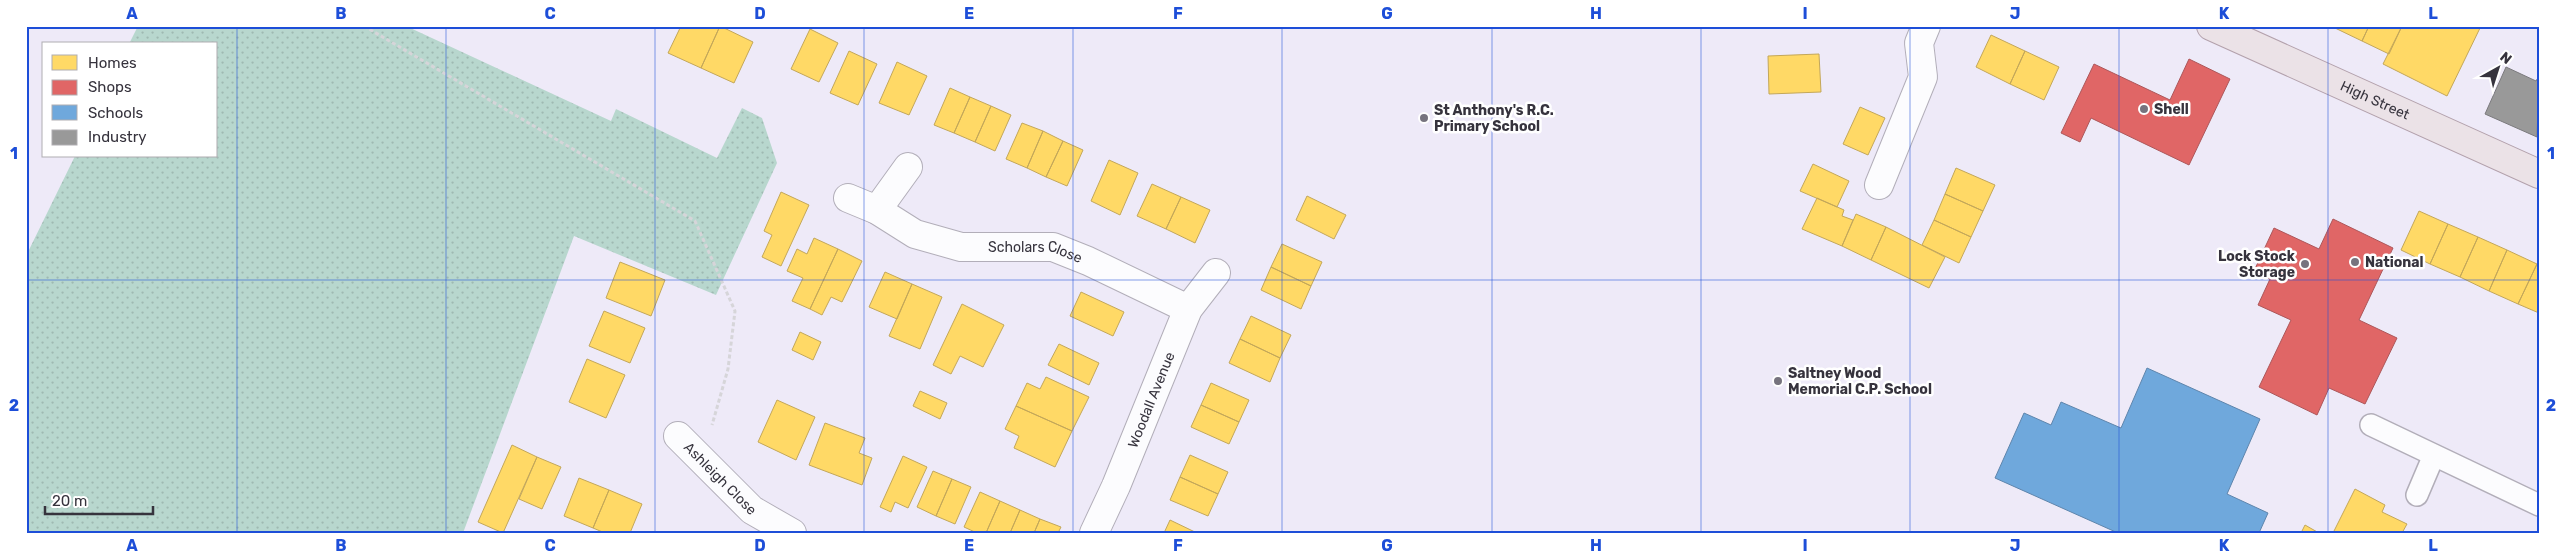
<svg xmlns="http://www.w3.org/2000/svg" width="2565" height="559" font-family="Rubik,sans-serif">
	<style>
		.park { fill: url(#park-dots) }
		.homes { fill: #ffd966; stroke: #c3a75a }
		.shops { fill: #e06666; stroke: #ad575a }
		.schools { fill: #6fa8dc; stroke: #5e85ac }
		.industry { fill: #999; stroke: #7b7a7d }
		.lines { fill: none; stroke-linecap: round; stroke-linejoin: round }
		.lane-casing { stroke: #b2aeb9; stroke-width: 24 }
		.street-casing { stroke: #b2aeb9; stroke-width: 30 }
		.primary-casing { stroke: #b3a1ac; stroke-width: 30 }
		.path { stroke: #d6d5d9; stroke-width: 3; stroke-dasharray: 4 2.5; stroke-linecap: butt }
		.lane { stroke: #fcfcfe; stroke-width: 21 }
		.street { stroke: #fcfcfe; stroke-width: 28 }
		.primary { stroke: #ebe2e7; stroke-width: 28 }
		.grid { fill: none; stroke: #1d4ed8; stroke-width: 1; stroke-opacity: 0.55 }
		.poi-dot { fill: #76737e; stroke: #fff; stroke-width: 2 }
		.labels { text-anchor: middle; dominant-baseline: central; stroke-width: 5; stroke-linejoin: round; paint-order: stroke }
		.street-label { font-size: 14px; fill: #36333d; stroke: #fff }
		.poi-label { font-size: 14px; font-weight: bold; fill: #36333d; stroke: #fff; text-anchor: start }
		.neatline { fill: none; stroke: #1d4ed8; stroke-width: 2 }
		.grid-label { font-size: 16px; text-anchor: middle; font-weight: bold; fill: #1d4ed8 }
	</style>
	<defs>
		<pattern id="park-dots" width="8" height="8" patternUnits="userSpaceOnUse" patternTransform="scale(1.25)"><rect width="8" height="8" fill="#b8d7ce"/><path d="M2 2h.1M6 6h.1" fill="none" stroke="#9fb9b2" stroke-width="1.8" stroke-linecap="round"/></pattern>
	</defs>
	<rect width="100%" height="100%" fill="#eeeaf8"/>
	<!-- park -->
	<path class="park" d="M138 26H406L611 121 616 109 717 158 742 108 762 118 777 163 716 295 574 236 463 533H26V256L75 156H216V44H129Z"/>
	<!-- homes -->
	<path class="homes" d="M681 26H720L701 68 668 53Z
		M720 26 753 42 734 83 701 68Z
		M2336 26H2369L2362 41 2335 28Z
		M2369 26H2402L2389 54 2362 41Z
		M2402 26H2481L2447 96 2383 64Z
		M810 29 838 43 819 82 791 69Z
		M1991 35 2025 51 2010 84 1976 67Z
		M849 51 877 64 858 105 830 93Z
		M2025 51 2059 67 2044 100 2010 84Z
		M1819 54 1821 92 1769 94 1768 56Z
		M897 62 927 76 909 115 879 103Z
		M950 88 970 97 954 133 934 125Z
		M970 97 991 106 975 142 954 133Z
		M991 106 1011 115 995 151 975 142Z
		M1860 107 1885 118 1868 155 1843 144Z
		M1022 123 1043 131 1027 168 1006 159Z
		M1043 131 1063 141 1046 177 1027 168Z
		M1063 141 1083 150 1067 186 1046 177Z
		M1109 160 1138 173 1120 215 1091 201Z
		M1813 164 1849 181 1837 207 1800 191Z
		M1956 168 1995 185 1983 211 1945 194Z
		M1152 184 1181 197 1166 229 1137 216Z
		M781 192 809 205 781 266 762 257 772 235 764 231Z
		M1945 194 1983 211 1971 237 1934 220Z
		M1307 196 1346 215 1334 239 1296 220Z
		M1181 197 1210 210 1195 243 1166 229Z
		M1817 198 1844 210 1842 216 1853 220 1842 246 1802 229Z
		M2419 211 2448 224 2430 264 2401 250Z
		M1856 214 1886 227 1871 260 1842 246Z
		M1934 220 1971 237 1959 263 1922 245Z
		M2448 224 2478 237 2460 277 2430 264Z
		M1886 227 1945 257 1929 288 1871 260Z
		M2478 237 2507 250 2489 291 2460 277Z
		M814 238 838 249 810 309 792 301 803 278 787 271 797 249 807 254Z
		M1282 244 1322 262 1311 286 1271 267Z
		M838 249 862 261 842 302 831 297 822 315 810 309Z
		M2507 250 2537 264 2518 304 2489 291Z
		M620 262 665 280 651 316 606 298Z
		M2537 264 2539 265V313L2518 304Z
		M1271 267 1311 286 1301 309 1261 290Z
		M885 272 912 284 897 319 869 307Z
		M912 284 942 297 920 349 889 336Z
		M1081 292 1124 312 1113 336 1070 316Z
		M962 304 1004 325 983 367 960 356 951 374 933 365Z
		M604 311 645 328 630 363 589 346Z
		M1251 316 1291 335 1280 358 1240 339Z
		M800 332 821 342 813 360 792 350Z
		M1240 339 1280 358 1270 382 1229 363Z
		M1059 344 1099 363 1089 385 1048 365Z
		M587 359 625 375 606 418 569 402Z
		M1046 377 1089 397 1072 431 1016 406 1027 383 1040 389Z
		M1211 383 1249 400 1239 422 1201 405Z
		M920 391 947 403 940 419 913 406Z
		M777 400 815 417 796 460 758 442Z
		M1201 405 1239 422 1229 444 1191 427Z
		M1016 406 1072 431 1055 467 1014 448 1019 436 1005 429Z
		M825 423 865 438 859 453 872 458 862 485 809 465Z
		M512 445 537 457 503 533 478 522Z
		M1190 455 1228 472 1218 494 1180 477Z
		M903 456 927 467 908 508 895 502 891 512 880 507Z
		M537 457 561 467 542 509 519 499Z
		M933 471 952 479 936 516 917 507Z
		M1180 477 1218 494 1208 516 1170 500Z
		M579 478 609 490 593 528 564 516Z
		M952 479 971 487 955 524 936 516Z
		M2355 489 2385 505 2382 512 2407 524 2402 533H2333Z
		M609 490 642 504 630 533H605L593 528Z
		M980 492 1000 501 986 533H977L964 527Z
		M1000 501 1020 510 1010 533H986Z
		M1020 510 1040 519 1034 533H1010Z
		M1040 519 1061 527 1058 533H1034Z
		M1170 520 1197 533H1164Z
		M2305 525 2319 533H2301Z"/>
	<!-- shops -->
	<path class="shops" d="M2189 59 2230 79 2189 165 2091 118 2080 142 2061 133 2094 64 2170 100Z
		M2333 219 2393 248 2359 320 2397 338 2365 404 2329 388 2317 415 2259 387 2291 320 2258 305 2270 279 2254 271 2274 228 2319 249Z"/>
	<!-- schools -->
	<path class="schools" d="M2147 368 2260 419 2227 494 2268 513 2259 533H2118L1995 478 2024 413 2051 425 2061 402 2121 428Z"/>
	<!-- industry -->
	<path class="industry" d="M2506 67 2536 81 2539 76 2537 137 2485 114Z"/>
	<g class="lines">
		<defs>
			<path id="lane" d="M2371 425 2539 505
				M2417 495 2434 455"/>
			<g id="street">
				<path d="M1879 185 1923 77 1919 43 1926 26"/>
				<path id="s1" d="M848 198 877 210 915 234 961 247H1053L1088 261 1188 309"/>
				<path d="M877 210 908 167"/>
				<path id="s2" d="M678 436 752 510 792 533"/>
				<path id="s3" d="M1094 533 1116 486 1188 309 1216 273"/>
			</g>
			<g id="primary">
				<path id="s4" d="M2211 26 2539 174"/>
			</g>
		</defs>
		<!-- lane casing -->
		<use href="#lane" class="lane-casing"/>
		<!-- street casing -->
		<use href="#street" class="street-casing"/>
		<!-- primary casing -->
		<use href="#primary" class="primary-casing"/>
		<!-- path -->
		<path class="path" d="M364 26 695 221 735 311 728 369 712 425"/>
		<!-- lane -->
		<use href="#lane" class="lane"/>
		<!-- street -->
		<use href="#street" class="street"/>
		<!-- primary -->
		<use href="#primary" class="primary"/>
	</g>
	<!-- grid -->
	<path class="grid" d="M237 26V533M446 26V533M655 26V533M864 26V533M1073 26V533M1282 26V533M1492 26V533M1701 26V533M1910 26V533M2119 26V533M2328 26V533M26 280H2539"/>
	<!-- markers -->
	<g class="poi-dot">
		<circle cx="2144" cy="109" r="5"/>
		<circle cx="1424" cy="118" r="5"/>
		<circle cx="2355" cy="262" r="5"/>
		<circle cx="2305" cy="264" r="5"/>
		<circle cx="1778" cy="381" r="5"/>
	</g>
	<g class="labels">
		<!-- street labels -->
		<g class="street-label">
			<text stroke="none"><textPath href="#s4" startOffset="180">High Street</textPath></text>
			<text stroke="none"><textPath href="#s1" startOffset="199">Scholars Close</textPath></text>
			<text stroke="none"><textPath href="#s3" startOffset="145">Woodall Avenue</textPath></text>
			<text stroke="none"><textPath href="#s2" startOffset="60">Ashleigh Close</textPath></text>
		</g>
		<!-- poi labels -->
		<g class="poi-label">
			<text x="2154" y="109">Shell</text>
			<text x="1434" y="110">St Anthony's R.C.<tspan x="1434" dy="16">Primary School</tspan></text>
			<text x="2295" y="256" text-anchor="end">Lock Stock<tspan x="2295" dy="16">Storage</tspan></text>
			<text x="2365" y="262">National</text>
			<text x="1788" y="373">Saltney Wood<tspan x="1788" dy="16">Memorial C.P. School</tspan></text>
		</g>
	</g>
	<!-- border -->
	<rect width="2565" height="559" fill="none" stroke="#ffffff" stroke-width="55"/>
	<!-- legend -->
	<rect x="42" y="42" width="175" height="115" fill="#ffffff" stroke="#afadb1"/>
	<rect x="52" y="55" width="25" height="15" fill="#ffd966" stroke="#afadb1"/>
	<text x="88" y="68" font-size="15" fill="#36333d">Homes</text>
	<rect x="52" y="80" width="25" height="15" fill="#e06666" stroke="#afadb1"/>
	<text x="88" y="92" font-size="15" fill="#36333d">Shops</text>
	<rect x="52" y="105" width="25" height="15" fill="#6fa8dc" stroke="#afadb1"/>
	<text x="88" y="118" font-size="15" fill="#36333d">Schools</text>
	<rect x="52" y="130" width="25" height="15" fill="#999999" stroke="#afadb1"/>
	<text x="88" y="142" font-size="15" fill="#36333d">Industry</text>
	<!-- north arrow -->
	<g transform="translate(2498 68) rotate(39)" stroke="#ffffff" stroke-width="4" paint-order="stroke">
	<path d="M0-4L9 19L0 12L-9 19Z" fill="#36333d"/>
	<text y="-8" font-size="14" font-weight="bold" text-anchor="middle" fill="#36333d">N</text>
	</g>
	<!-- scale -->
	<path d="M45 506v8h108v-8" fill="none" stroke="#36333d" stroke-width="2.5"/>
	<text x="52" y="506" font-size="15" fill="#36333d" stroke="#ffffff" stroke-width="4" paint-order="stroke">20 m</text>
	<rect x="28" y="28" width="2510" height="504" class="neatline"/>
	<g class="grid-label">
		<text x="132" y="19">A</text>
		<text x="341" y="19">B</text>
		<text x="550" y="19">C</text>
		<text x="760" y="19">D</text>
		<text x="969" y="19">E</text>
		<text x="1178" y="19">F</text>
		<text x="1387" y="19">G</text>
		<text x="1596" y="19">H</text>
		<text x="1805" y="19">I</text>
		<text x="2015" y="19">J</text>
		<text x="2224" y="19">K</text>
		<text x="2433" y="19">L</text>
		<text x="14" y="159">1</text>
		<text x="2551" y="159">1</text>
		<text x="14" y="411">2</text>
		<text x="2551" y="411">2</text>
		<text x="132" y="551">A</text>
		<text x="341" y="551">B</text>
		<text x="550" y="551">C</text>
		<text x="760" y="551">D</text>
		<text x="969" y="551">E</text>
		<text x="1178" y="551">F</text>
		<text x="1387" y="551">G</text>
		<text x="1596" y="551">H</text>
		<text x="1805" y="551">I</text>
		<text x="2015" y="551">J</text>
		<text x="2224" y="551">K</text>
		<text x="2433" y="551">L</text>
	</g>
</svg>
